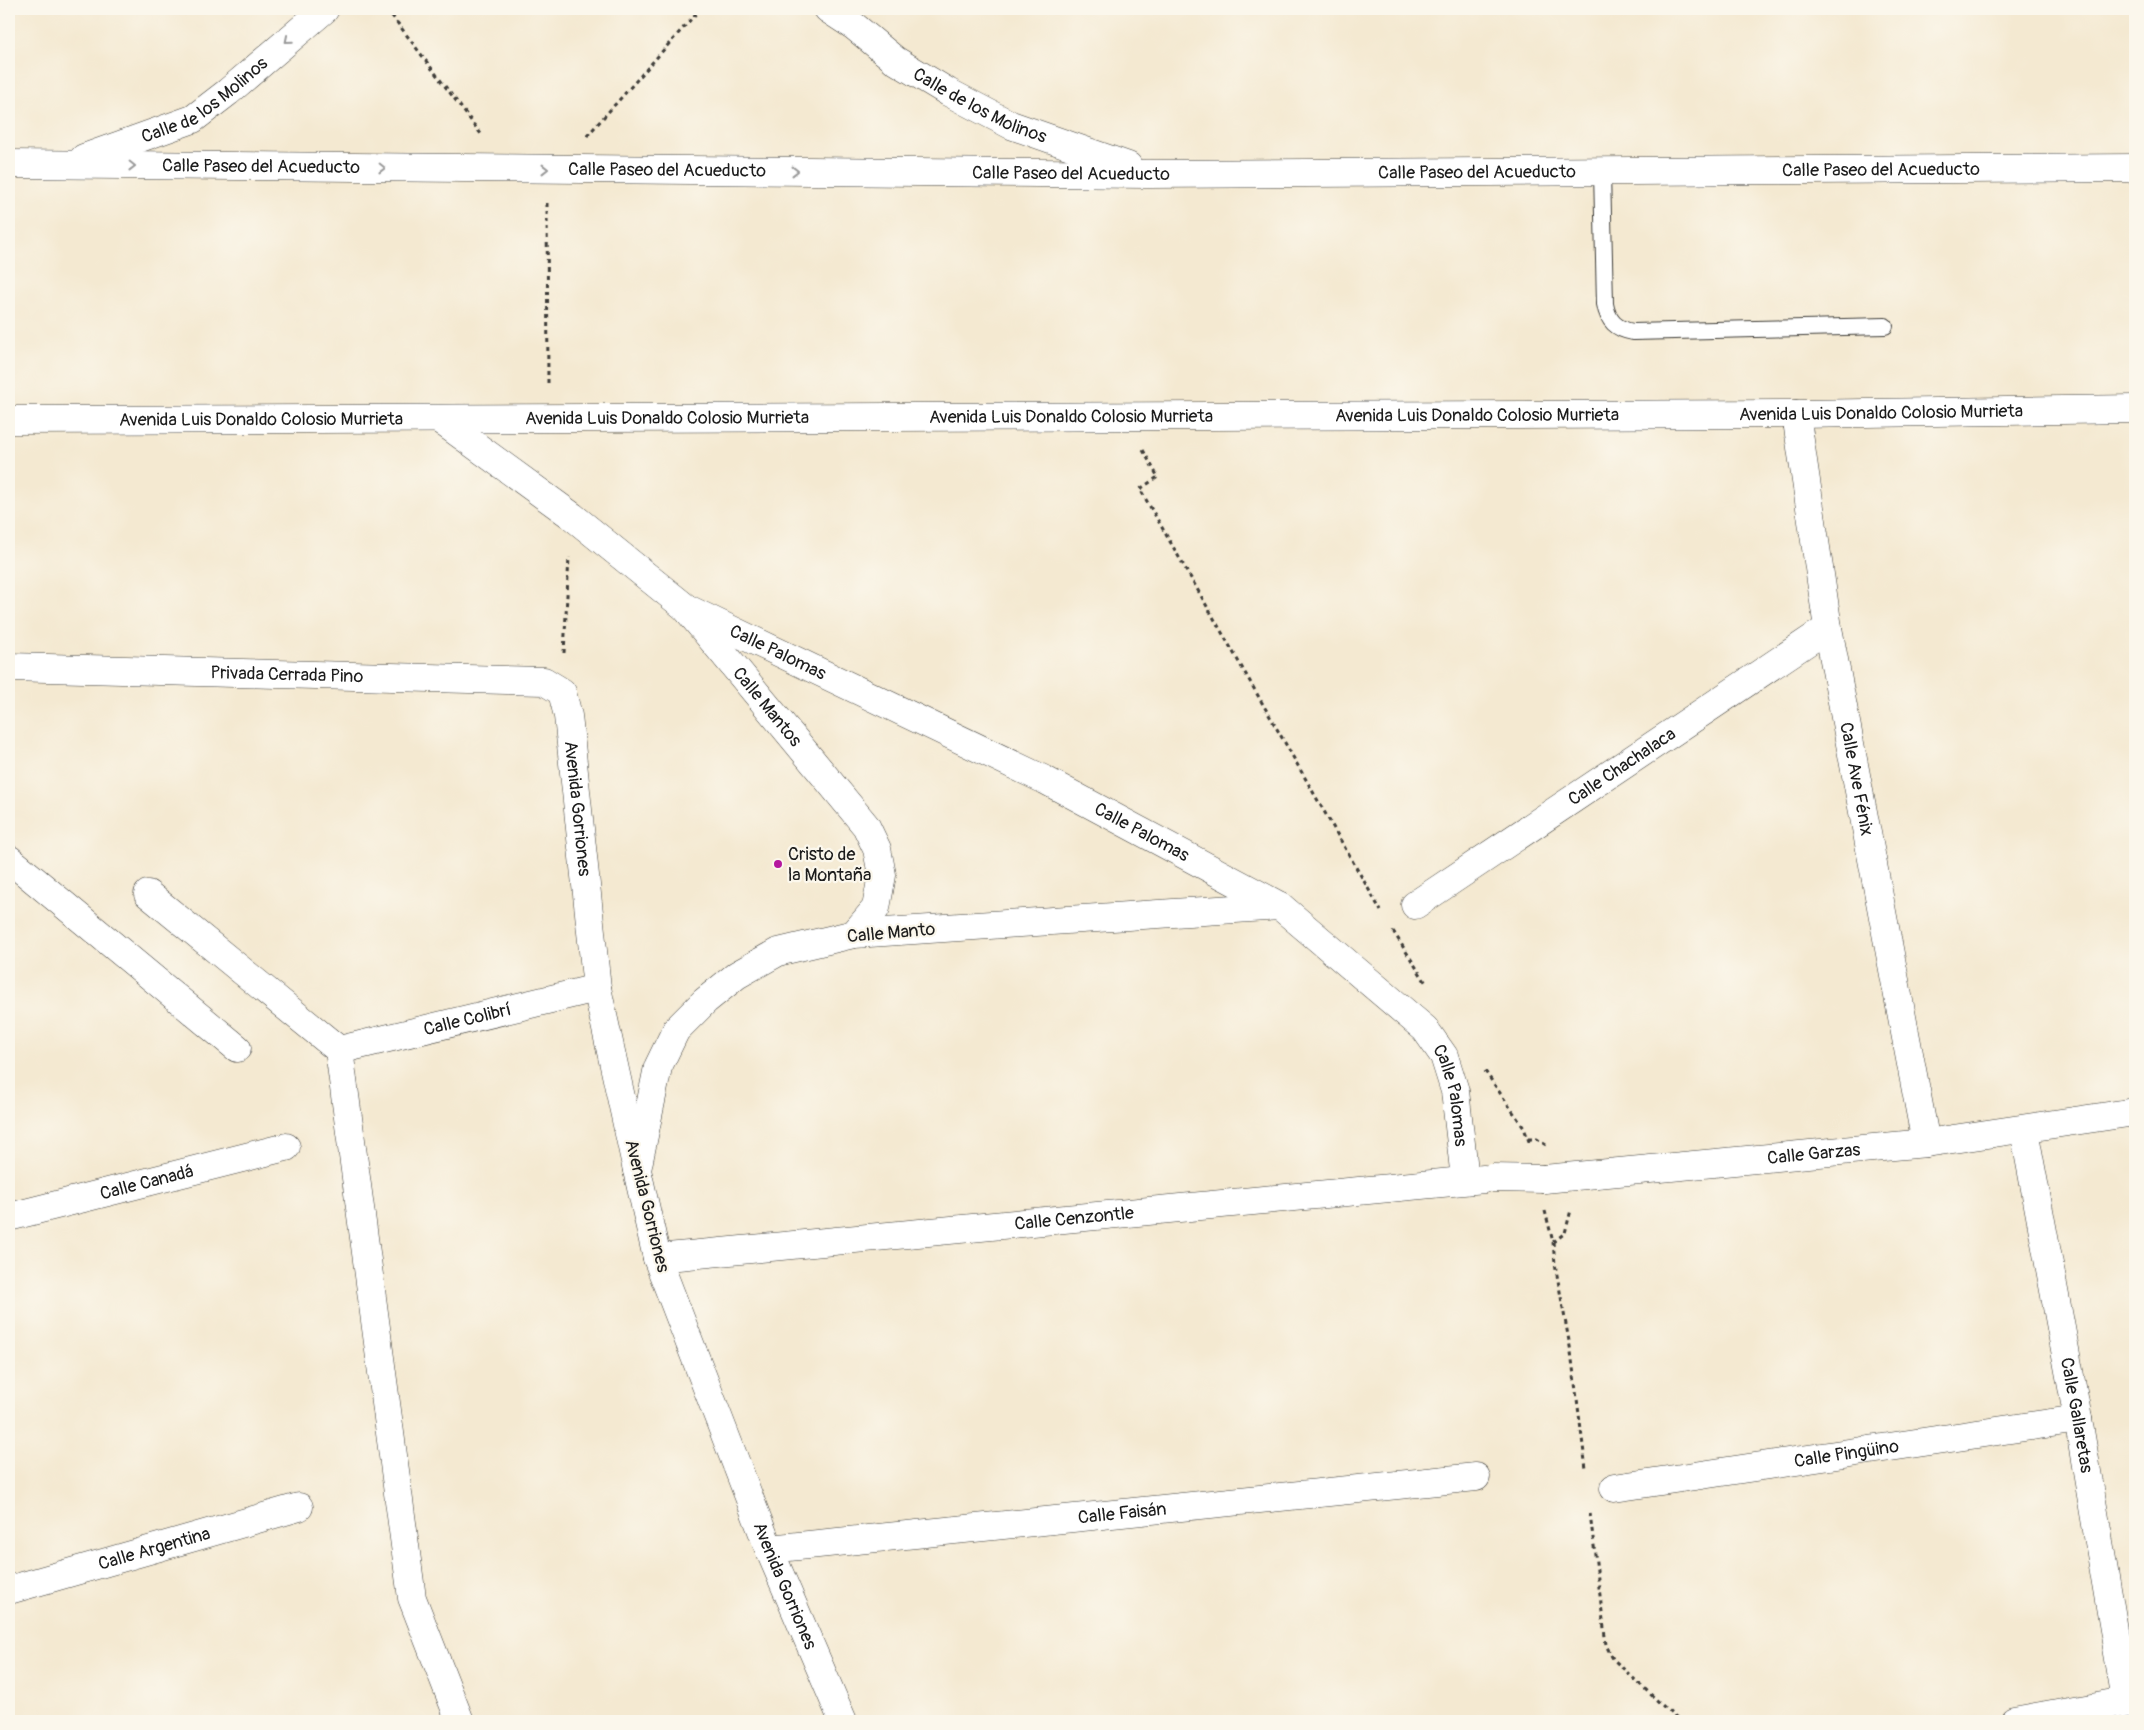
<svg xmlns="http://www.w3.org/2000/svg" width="2144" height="1730" font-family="Pangolin,sans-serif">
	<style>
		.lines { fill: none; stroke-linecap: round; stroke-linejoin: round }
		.lane-casing { stroke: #3c3b37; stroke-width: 18 }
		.street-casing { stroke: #3c3b37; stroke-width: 29 }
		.secondary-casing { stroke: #3c3b37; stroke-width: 29 }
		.path { stroke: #3c3b37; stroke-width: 3; stroke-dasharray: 4 4; stroke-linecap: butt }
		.lane { stroke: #fff; stroke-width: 16 }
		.street { stroke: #fff; stroke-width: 28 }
		.secondary { stroke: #fff; stroke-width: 28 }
		.street-bridge-casing { stroke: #3c3b37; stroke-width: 29; stroke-linecap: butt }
		.street-bridge { stroke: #fff; stroke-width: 28 }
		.oneway { stroke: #999 }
		.poi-dot { fill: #b5179e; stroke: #fbf7ec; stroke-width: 2 }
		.labels { text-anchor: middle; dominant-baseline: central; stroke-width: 4.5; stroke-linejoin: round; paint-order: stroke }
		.street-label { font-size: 18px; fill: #1c1c1c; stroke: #fbf7ec }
		.poi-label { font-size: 18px; fill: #1c1c1c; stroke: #fbf7ec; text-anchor: start }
	</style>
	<rect width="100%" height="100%" fill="#fbf7ec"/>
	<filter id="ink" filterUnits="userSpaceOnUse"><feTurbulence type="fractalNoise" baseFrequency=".02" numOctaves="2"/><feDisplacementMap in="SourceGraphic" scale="10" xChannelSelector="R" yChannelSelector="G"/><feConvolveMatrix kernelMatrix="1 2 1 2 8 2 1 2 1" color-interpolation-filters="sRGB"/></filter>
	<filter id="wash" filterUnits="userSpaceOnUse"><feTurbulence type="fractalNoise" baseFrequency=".0096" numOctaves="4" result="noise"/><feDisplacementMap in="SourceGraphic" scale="20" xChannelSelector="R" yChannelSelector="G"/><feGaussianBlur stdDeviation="1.12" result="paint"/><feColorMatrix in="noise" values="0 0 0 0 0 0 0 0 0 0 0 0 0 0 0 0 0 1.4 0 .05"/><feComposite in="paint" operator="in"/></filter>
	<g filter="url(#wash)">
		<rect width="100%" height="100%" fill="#f4e9d1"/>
	</g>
	<g filter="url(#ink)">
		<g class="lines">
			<defs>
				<path id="lane" d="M1602 171 1605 304C1608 321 1616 329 1633 332L1885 326"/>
				<g id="street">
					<path id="s1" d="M828 9 854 26 895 60 948 92 1011 125 1128 166"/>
					<path id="s2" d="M84 158 193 119 228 92 325 9"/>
					<path id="s3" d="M9 164 1148 174 2135 168"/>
					<path id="s4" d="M1796 414 1828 628 1926 1143"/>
					<path id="s5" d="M686 608 1045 780 1280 906 1425 1029 1444 1056 1455 1091 1465 1179"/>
					<path id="s6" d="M9 667 544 681 562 692 568 716 597 988 637 1170"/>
					<path d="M9 859 237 1048"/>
					<path d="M148 894 339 1050 412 1598 460 1721"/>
					<path id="s7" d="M1415 905 1828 628"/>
					<path d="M854 934 1280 906"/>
					<path id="s8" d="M339 1050 597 988"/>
					<path id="s9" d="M2024 1130 2078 1419 2126 1700"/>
					<path id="s10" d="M1544 1179 1926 1143 2135 1112"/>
					<path id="s11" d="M9 1217 286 1147"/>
					<path id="s12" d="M657 1258 1484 1179"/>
					<path id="s13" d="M1614 1488 2078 1419"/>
					<path id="s14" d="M769 1549 1476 1477"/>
					<path id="s15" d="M9 1590 299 1507"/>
					<path d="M2014 1721 2135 1699"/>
				</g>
				<g id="secondary">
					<path id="s16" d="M439 419 572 516 686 608 866 826 877 849 882 875 876 908 854 934 778 952 737 975 705 1001 676 1030 658 1067 637 1170 657 1258 769 1549 843 1721"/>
					<path id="s17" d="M9 420 1796 414 2135 409"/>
				</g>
			</defs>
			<!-- lane casing -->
			<use href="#lane" class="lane-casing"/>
			<!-- street casing -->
			<use href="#street" class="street-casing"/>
			<!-- secondary casing -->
			<use href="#secondary" class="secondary-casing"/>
			<!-- path -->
			<path class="path" d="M387 9 481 134
				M587 136 700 9
				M547 203 548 384
				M1143 450 1158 477 1140 489 1381 911
				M564 653 569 557
				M1393 931 1426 983
				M1485 1071 1524 1128 1530 1144
				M1528 1139H1537L1546 1145
				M1545 1211 1553 1242 1555 1264 1571 1352 1586 1469
				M1553 1242 1565 1233 1571 1210
				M1590 1513 1606 1645 1613 1659 1679 1721"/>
			<!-- lane -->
			<use href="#lane" class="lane"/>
			<!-- street -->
			<use href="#street" class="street"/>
			<!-- secondary -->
			<use href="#secondary" class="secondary"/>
			<defs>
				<path id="street-bridge" d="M1492 1178 1544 1179"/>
			</defs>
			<!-- street-bridge casing -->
			<use href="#street-bridge" class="street-bridge-casing"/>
			<!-- street-bridge -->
			<use href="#street-bridge" class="street-bridge"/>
		</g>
		<!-- one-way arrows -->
		<defs><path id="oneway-chevron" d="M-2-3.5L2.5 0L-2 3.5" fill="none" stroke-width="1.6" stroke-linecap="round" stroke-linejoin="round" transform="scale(1.25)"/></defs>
		<g class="oneway">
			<use href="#oneway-chevron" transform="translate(288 40) rotate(140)"/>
			<use href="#oneway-chevron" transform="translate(132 166) rotate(1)"/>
			<use href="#oneway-chevron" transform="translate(382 168) rotate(1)"/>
			<use href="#oneway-chevron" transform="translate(545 169)"/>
			<use href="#oneway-chevron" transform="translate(795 171)"/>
		</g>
	</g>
	<!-- markers -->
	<circle class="poi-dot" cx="778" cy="864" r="5"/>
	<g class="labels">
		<!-- street labels -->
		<g class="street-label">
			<text stroke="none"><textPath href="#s2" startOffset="135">Calle de los Molinos</textPath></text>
			<text stroke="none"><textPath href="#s1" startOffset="181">Calle de los Molinos</textPath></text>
			<text stroke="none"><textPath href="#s3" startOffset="252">Calle Paseo del Acueducto</textPath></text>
			<text stroke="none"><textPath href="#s3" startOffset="658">Calle Paseo del Acueducto</textPath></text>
			<text stroke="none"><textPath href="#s3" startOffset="1872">Calle Paseo del Acueducto</textPath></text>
			<text stroke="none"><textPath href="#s3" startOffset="1468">Calle Paseo del Acueducto</textPath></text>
			<text stroke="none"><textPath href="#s3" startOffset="1062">Calle Paseo del Acueducto</textPath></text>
			<text stroke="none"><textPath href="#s17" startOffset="1872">Avenida Luis Donaldo Colosio Murrieta</textPath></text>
			<text stroke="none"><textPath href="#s17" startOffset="1468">Avenida Luis Donaldo Colosio Murrieta</textPath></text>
			<text stroke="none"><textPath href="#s17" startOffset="1062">Avenida Luis Donaldo Colosio Murrieta</textPath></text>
			<text stroke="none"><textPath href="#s17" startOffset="658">Avenida Luis Donaldo Colosio Murrieta</textPath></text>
			<text stroke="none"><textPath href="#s17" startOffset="252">Avenida Luis Donaldo Colosio Murrieta</textPath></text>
			<text stroke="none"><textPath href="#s5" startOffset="102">Calle Palomas</textPath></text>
			<text stroke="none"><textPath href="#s6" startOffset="278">Privada Cerrada Pino</textPath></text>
			<text stroke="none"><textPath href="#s16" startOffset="439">Calle Mantos</textPath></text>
			<text stroke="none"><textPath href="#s7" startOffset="249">Calle Chachalaca</textPath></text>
			<text stroke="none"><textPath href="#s4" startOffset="370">Calle Ave Fénix</textPath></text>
			<text stroke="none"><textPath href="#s6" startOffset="674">Avenida Gorriones</textPath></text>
			<text stroke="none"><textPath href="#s5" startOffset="508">Calle Palomas</textPath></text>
			<text transform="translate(891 933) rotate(-5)">Calle Manto</text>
			<text stroke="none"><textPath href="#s8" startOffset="132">Calle Colibrí</textPath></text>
			<text stroke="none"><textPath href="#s5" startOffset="928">Calle Palomas</textPath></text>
			<text stroke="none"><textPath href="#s10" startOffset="271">Calle Garzas</textPath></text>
			<text stroke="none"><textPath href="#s11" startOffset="142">Calle Canadá</textPath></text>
			<text transform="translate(647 1206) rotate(76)">Avenida Gorriones</text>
			<text stroke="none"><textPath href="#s12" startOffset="419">Calle Cenzontle</textPath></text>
			<text stroke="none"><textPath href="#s9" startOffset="290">Calle Gallaretas</textPath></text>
			<text stroke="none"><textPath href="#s13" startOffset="235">Calle Pingüino</textPath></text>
			<text stroke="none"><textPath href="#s14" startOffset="355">Calle Faisán</textPath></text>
			<text stroke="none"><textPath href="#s15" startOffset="151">Calle Argentina</textPath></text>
			<text stroke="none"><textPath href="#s16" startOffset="1509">Avenida Gorriones</textPath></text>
		</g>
		<!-- poi labels -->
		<g class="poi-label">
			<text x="788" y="854">Cristo de<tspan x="788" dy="21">la Montaña</tspan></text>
		</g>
	</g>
	<!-- margin -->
	<rect width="2144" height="1730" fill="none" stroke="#fbf7ec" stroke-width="30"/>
</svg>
